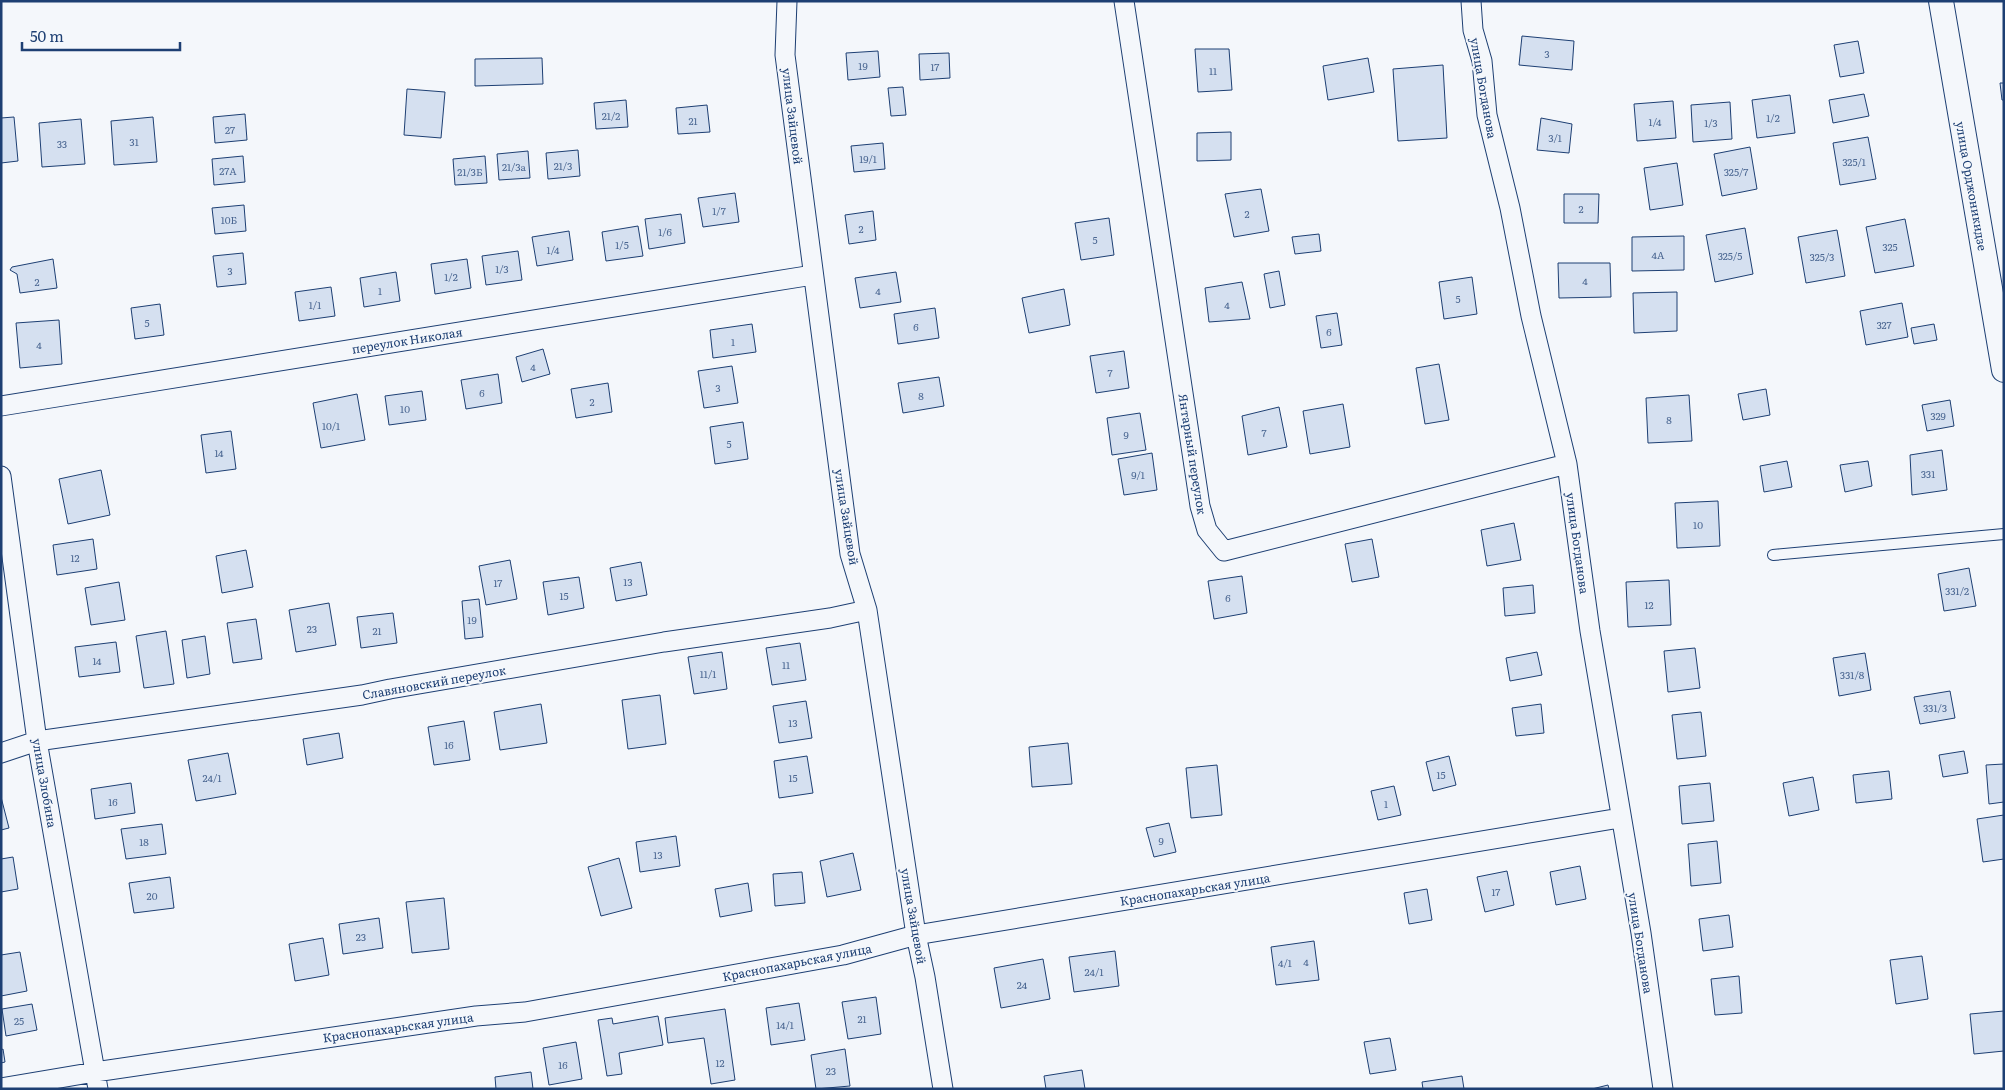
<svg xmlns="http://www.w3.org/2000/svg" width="2005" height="1090" font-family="Literata,serif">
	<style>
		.building { fill: #d5e0f0; stroke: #1d3f73 }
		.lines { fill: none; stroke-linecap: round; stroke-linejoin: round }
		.service-casing { stroke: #1d3f73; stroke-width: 12 }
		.minor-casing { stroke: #1d3f73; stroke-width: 21 }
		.tertiary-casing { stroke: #1d3f73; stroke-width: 26 }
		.service { stroke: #f4f7fb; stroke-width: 10 }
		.minor { stroke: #f4f7fb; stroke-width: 19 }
		.tertiary { stroke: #f4f7fb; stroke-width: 24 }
		.labels { text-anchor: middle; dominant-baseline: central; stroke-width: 4; stroke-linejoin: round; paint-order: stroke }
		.number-label { font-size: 10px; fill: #4b6792 }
		.street-label { font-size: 12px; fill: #1d3f73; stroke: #f4f7fb }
	</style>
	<rect width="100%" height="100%" fill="#f4f7fb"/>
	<!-- building -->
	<path class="building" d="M1522 36 1574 41 1572 70 1519 65Z
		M1858 41 1864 73 1840 77 1834 45Z
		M1195 49H1229L1232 90 1198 92Z
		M878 51 880 77 848 80 846 53Z
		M949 53 950 78 920 80 919 54Z
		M542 58 543 84 475 86V59Z
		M1368 58 1374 92 1328 100 1323 66Z
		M1443 65 1447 138 1398 141 1393 69Z
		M2000 83H2004V100H2002Z
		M903 87 906 115 891 116 888 88Z
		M407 89 445 92 441 138 404 135Z
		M1864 94 1869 116 1833 123 1829 100Z
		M1790 95 1795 133 1757 138 1752 100Z
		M626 100 628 127 596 129 594 103Z
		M1673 101 1676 138 1637 141 1634 104Z
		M1730 102 1732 139 1693 142 1691 105Z
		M707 105 710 132 678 134 676 108Z
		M245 114 247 140 215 143 213 117Z
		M14 117 18 161 1 163V118Z
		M153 117 157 162 114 165 111 121Z
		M1541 118 1572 124 1569 153 1537 150Z
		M81 119 85 164 42 167 39 123Z
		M1231 132V160L1197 161V133Z
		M1868 137 1876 179 1840 185 1833 143Z
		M883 143 885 169 854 172 851 146Z
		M1750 147 1757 189 1722 196 1714 154Z
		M578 150 580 176 548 179 546 153Z
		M528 151 530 178 499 180 497 154Z
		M243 156 245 182 214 185 212 159Z
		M485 156 487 183 455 185 453 159Z
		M1677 163 1683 205 1650 210 1644 168Z
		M1261 189 1269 231 1234 237 1225 194Z
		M735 193 739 222 703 227 698 198Z
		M1564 194H1599L1598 223H1564Z
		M244 205 246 231 215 234 212 208Z
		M873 211 876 240 849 244 845 215Z
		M681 214 685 243 649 249 645 219Z
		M1109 218 1114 255 1081 260 1075 223Z
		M1905 219 1914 266 1875 273 1866 227Z
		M638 226 643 256 606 261 602 232Z
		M1745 228 1753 274 1715 282 1706 235Z
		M1837 230 1845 276 1806 283 1798 237Z
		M569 231 573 260 537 266 532 237Z
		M1319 234 1321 251 1295 254 1292 237Z
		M1684 236V270L1632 271V237Z
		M518 251 522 280 486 285 482 256Z
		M243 253 246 284 217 287 213 256Z
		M53 259 57 288 20 293 17 274 10 270 12 267Z
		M467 259 471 288 435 294 431 264Z
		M1558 263H1610L1611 297 1559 298Z
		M1279 271 1285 305 1270 308 1264 274Z
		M396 272 400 301 364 307 360 278Z
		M896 272 901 302 860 308 855 278Z
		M1472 277 1477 314 1444 319 1439 282Z
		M1242 282 1250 319 1209 322 1205 288Z
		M331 287 335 316 299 321 295 292Z
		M1064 289 1070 325 1029 333 1022 298Z
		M1677 292V331L1634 333 1633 293Z
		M1902 303 1908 337 1866 345 1860 311Z
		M160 304 164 335 135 339 131 308Z
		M935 308 939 338 898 344 894 314Z
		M1337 313 1342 345 1321 348 1316 316Z
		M59 320 62 364 20 368 16 323Z
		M752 324 756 352 713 358 710 330Z
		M1934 324 1937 340 1914 344 1911 328Z
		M543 349 550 374 522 382 516 357Z
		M1124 351 1129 388 1096 393 1090 356Z
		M1439 364 1449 420 1425 424 1416 368Z
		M732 366 738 403 704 408 698 371Z
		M498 374 502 403 466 409 461 380Z
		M939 377 944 406 903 413 898 383Z
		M608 383 612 412 576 418 571 389Z
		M1766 389 1770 415 1743 420 1738 394Z
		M422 391 426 420 389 425 385 396Z
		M357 394 365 440 321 448 313 403Z
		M1689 395 1692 441 1648 443 1646 398Z
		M1950 400 1954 426 1927 431 1922 405Z
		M1343 404 1350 447 1310 454 1303 411Z
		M1279 407 1287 447 1248 455 1242 416Z
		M1140 413 1146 450 1112 455 1107 418Z
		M743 422 748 459 715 464 710 427Z
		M231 431 236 469 206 473 201 435Z
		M1942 450 1947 490 1912 495 1910 455Z
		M1152 453 1157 490 1124 495 1118 459Z
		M1787 461 1792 487 1764 492 1760 466Z
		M1868 461 1872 486 1845 492 1840 465Z
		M101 470 110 515 68 524 59 479Z
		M1718 501 1720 546 1677 548 1675 503Z
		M1514 523 1521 560 1487 566 1481 530Z
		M93 539 97 569 57 575 53 545Z
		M1372 539 1379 577 1352 582 1345 544Z
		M246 550 253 587 222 593 216 556Z
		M510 560 517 599 486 605 479 566Z
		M641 562 647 595 616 601 610 568Z
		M1969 568 1976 606 1944 611 1938 574Z
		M1242 576 1247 613 1214 619 1208 581Z
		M579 577 584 608 548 615 543 582Z
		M1669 580 1671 625 1628 627 1626 582Z
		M119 582 125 620 91 625 85 588Z
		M1533 585 1535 613 1505 616 1503 588Z
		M479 599 483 637 465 639 462 601Z
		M329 603 336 645 296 652 289 610Z
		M393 613 397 643 361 648 357 617Z
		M256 619 262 659 233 663 227 623Z
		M166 631 174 684 144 688 136 636Z
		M205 636 210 674 187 678 182 640Z
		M116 642 120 672 79 677 75 647Z
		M800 643 806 680 772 685 766 648Z
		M1695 648 1700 688 1668 692 1664 651Z
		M722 652 727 689 694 694 688 657Z
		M1537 652 1542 675 1510 681 1506 658Z
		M1865 653 1871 690 1839 696 1833 658Z
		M1950 691 1955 718 1920 724 1914 697Z
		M660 695 666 744 628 749 622 700Z
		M806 701 812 738 779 743 773 706Z
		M541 704 547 743 500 750 494 712Z
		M1541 704 1544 733 1516 736 1512 708Z
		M1701 712 1706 756 1677 759 1672 715Z
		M464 721 470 760 434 765 428 727Z
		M339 733 343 758 307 765 303 739Z
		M1068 743 1072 784 1032 787 1029 747Z
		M1964 751 1968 773 1943 777 1939 755Z
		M228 753 236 794 196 801 188 760Z
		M807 756 813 793 779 798 774 761Z
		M1449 756 1456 785 1433 791 1426 762Z
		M2004 764V802L1989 804 1986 765Z
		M1217 765 1222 815 1191 818 1186 768Z
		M1889 771 1892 799 1856 803 1853 775Z
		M1813 777 1819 810 1789 816 1783 783Z
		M131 783 135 813 95 819 91 789Z
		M1710 783 1714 821 1682 824 1679 786Z
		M1394 786 1401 815 1378 820 1371 791Z
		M1 797 9 828 1 830Z
		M2004 815V859L1983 862 1977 819Z
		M1169 823 1176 852 1154 857 1146 828Z
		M162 824 166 854 126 859 121 829Z
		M676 836 680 866 640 872 636 842Z
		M1717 841 1721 883 1691 886 1688 844Z
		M853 853 861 890 827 897 820 861Z
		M13 857 18 889 1 892V859Z
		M619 858 632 908 601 916 588 867Z
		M1580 866 1586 899 1556 905 1550 872Z
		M1507 871 1514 905 1485 912 1477 877Z
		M802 872 805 903 775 906 773 874Z
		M170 877 174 908 134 913 129 883Z
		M748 883 752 911 720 917 715 889Z
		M1427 889 1432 920 1409 924 1404 893Z
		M444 898 449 949 412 953 406 902Z
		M1729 915 1733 947 1703 951 1699 919Z
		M379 918 383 948 343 954 339 924Z
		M323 938 329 975 295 981 289 944Z
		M1314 941 1319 980 1276 985 1271 947Z
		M1115 951 1119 986 1074 992 1069 957Z
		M20 952 27 991 1 996V955Z
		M1922 956 1928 999 1896 1004 1890 960Z
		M1043 959 1050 999 1001 1008 994 968Z
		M1739 976 1742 1013 1715 1015 1711 979Z
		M876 997 881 1034 848 1039 842 1002Z
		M799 1003 805 1040 771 1045 766 1008Z
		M32 1004 37 1030 6 1036 2 1009Z
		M725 1009 735 1080 711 1084 704 1038 668 1043 665 1018Z
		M2004 1011V1051L1974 1054 1970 1014Z
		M658 1016 663 1045 619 1053 622 1074 607 1076 598 1020 612 1018 613 1024Z
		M1390 1038 1396 1070 1370 1074 1364 1042Z
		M576 1042 582 1079 549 1085 543 1048Z
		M3 1049 5 1062 1 1063V1050Z
		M845 1049 850 1086 816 1089 811 1055Z
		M1082 1070 1085 1089H1046L1044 1076Z
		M531 1072 533 1089H496L495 1077Z
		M1462 1076 1464 1089H1423L1422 1082Z
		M1608 1085 1609 1089H1592Z"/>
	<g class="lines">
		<defs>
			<path id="service" d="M1773 555 2004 534"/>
			<path id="minor" d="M787 1 785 55 850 554 867 610 916 935 925 977 943 1089
				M1124 1 1200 506 1207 530 1224 551 1567 464
				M1471 1 1473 30 1482 61 1487 115 1510 208 1531 316 1567 464 1590 631 1641 933 1663 1089
				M1 406 813 275
				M1 476 37 741 98 1089
				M1 753 37 741 362 695 390 689 664 642 830 618 867 610
				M1 1088 95 1072 476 1016 525 1012 843 955 916 935 1620 818"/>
			<path id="tertiary" d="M1941 1 2004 370"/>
		</defs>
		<!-- service casing -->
		<use href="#service" class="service-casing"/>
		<!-- minor casing -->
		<use href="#minor" class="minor-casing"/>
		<!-- tertiary casing -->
		<use href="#tertiary" class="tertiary-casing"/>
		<!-- service -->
		<use href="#service" class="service"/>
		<!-- minor -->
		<use href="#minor" class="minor"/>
		<!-- tertiary -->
		<use href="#tertiary" class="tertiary"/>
	</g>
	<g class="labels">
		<!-- number labels -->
		<g class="number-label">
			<text x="1547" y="53">3</text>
			<text x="863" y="65">19</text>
			<text x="935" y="66">17</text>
			<text x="1213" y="70">11</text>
			<text x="611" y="115">21/2</text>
			<text x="1773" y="117">1/2</text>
			<text x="693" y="120">21</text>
			<text x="1655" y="121">1/4</text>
			<text x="1711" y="122">1/3</text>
			<text x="230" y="129">27</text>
			<text x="1555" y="137">3/1</text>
			<text x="134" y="141">31</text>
			<text x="62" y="143">33</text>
			<text x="868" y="158">19/1</text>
			<text x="1854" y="161">325/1</text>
			<text x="563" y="165">21/3</text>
			<text x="514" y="166">21/3а</text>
			<text x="228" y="170">27А</text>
			<text x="470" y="171">21/3Б</text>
			<text x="1736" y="171">325/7</text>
			<text x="1581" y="208">2</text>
			<text x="719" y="210">1/7</text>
			<text x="1247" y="213">2</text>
			<text x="229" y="219">10Б</text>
			<text x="861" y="228">2</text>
			<text x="665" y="231">1/6</text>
			<text x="1095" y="239">5</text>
			<text x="622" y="244">1/5</text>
			<text x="1890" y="246">325</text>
			<text x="553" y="249">1/4</text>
			<text x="1658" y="254">4А</text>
			<text x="1730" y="255">325/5</text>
			<text x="1822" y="256">325/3</text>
			<text x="502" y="268">1/3</text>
			<text x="230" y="270">3</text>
			<text x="451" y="276">1/2</text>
			<text x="1585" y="280">4</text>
			<text x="37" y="281">2</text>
			<text x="380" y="290">1</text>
			<text x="878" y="290">4</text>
			<text x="1458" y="298">5</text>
			<text x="315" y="304">1/1</text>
			<text x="1227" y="304">4</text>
			<text x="147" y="322">5</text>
			<text x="1884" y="324">327</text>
			<text x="916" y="326">6</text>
			<text x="1329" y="331">6</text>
			<text x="733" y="341">1</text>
			<text x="39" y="344">4</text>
			<text x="533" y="366">4</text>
			<text x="1110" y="372">7</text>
			<text x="718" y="387">3</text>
			<text x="482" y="392">6</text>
			<text x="921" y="395">8</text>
			<text x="592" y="401">2</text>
			<text x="405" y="408">10</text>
			<text x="1938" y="415">329</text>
			<text x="1669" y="419">8</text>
			<text x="331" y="425">10/1</text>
			<text x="1264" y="432">7</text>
			<text x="1126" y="434">9</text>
			<text x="729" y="443">5</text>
			<text x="219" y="452">14</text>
			<text x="1928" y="473">331</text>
			<text x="1138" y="474">9/1</text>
			<text x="1698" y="524">10</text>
			<text x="75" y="557">12</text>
			<text x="628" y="581">13</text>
			<text x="498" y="582">17</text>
			<text x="1957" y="590">331/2</text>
			<text x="564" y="595">15</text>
			<text x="1228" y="597">6</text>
			<text x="1649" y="604">12</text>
			<text x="472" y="619">19</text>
			<text x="312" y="628">23</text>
			<text x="377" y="630">21</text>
			<text x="97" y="660">14</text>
			<text x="786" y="664">11</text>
			<text x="708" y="673">11/1</text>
			<text x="1852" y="674">331/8</text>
			<text x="1935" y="707">331/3</text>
			<text x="793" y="722">13</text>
			<text x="449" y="744">16</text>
			<text x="1441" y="774">15</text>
			<text x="212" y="777">24/1</text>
			<text x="793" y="777">15</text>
			<text x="113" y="801">16</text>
			<text x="1386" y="803">1</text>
			<text x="1161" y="840">9</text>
			<text x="144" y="841">18</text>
			<text x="658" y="854">13</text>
			<text x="1496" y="891">17</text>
			<text x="152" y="895">20</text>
			<text x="361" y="936">23</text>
			<text x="1306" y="961">4</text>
			<text x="1285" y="962">4/1</text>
			<text x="1094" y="971">24/1</text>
			<text x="1022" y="984">24</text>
			<text x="862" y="1018">21</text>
			<text x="19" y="1020">25</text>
			<text x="785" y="1024">14/1</text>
			<text x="720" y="1062">12</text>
			<text x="563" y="1064">16</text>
			<text x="831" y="1070">23</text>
		</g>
		<!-- street labels -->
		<g class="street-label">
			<text transform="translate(1484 88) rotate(80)">улица Богданова</text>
			<text transform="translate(793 116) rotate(83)">улица Зайцевой</text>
			<text transform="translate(1972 186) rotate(80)">улица Орджоникидзе</text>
			<text transform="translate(407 340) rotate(-9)">переулок Николая</text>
			<text transform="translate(1193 454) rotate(81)">Янтарный переулок</text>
			<text transform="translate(847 517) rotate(81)">улица Зайцевой</text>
			<text transform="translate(1578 543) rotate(82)">улица Богданова</text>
			<text transform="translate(434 682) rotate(-10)">Славяновский переулок</text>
			<text transform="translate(45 783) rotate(80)">улица Злобина</text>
			<text transform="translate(1195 889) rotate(-9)">Краснопахарьская улица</text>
			<text transform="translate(914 916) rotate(80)">улица Зайцевой</text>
			<text transform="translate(1641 943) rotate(81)">улица Богданова</text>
			<text transform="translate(797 962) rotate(-11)">Краснопахарьская улица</text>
			<text transform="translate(398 1027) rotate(-8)">Краснопахарьская улица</text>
		</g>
	</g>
	<!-- border -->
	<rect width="2005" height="1090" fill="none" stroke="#1d3f73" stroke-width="5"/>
	<!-- scale -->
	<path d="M22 42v8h158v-8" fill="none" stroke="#1d3f73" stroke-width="2.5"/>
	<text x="30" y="42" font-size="15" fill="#1d3f73" stroke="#f4f7fb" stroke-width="4" paint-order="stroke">50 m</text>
</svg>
